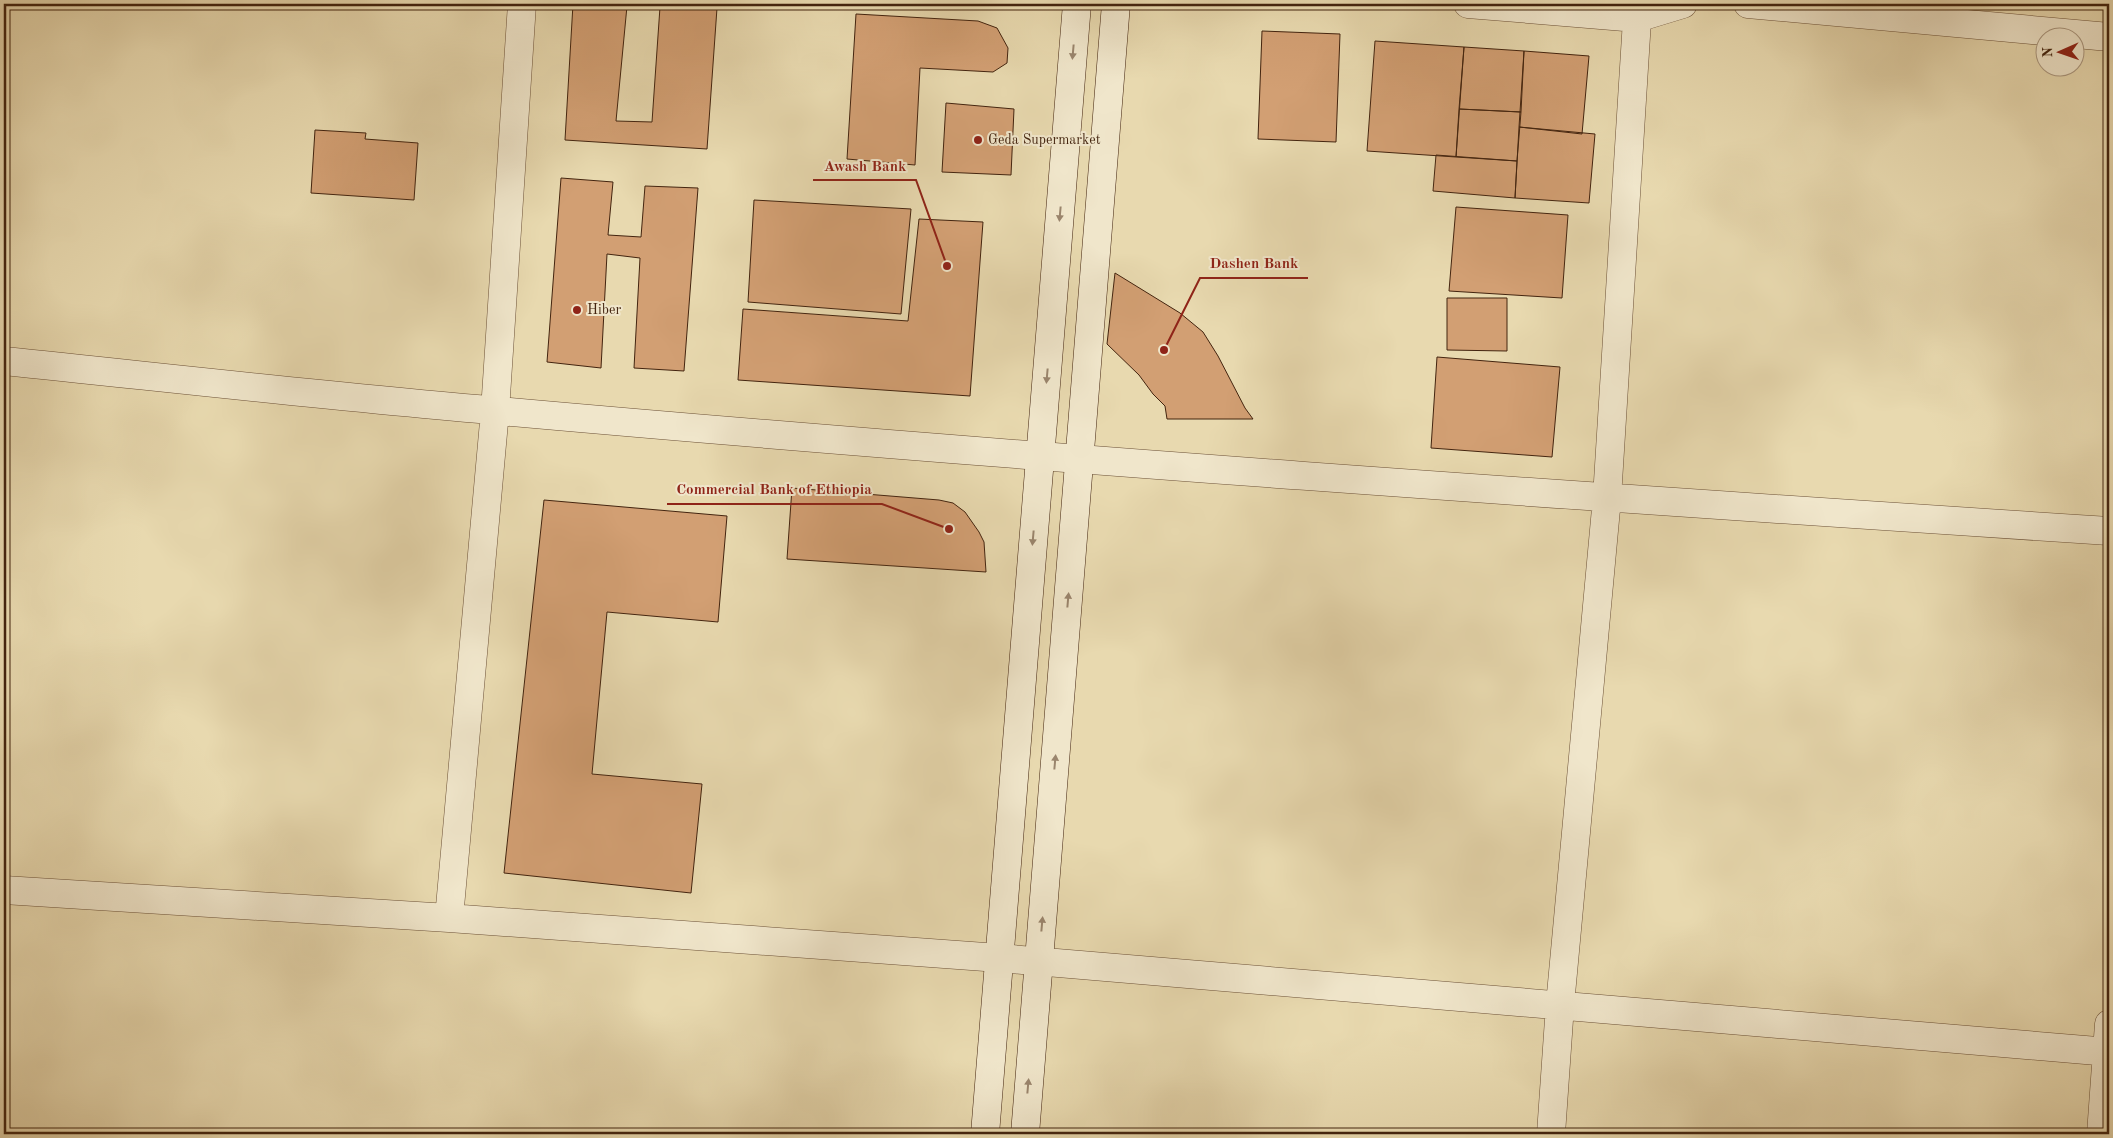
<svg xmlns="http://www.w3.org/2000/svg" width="2113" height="1138" font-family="'Old Standard TT',serif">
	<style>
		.building { fill: #d29f73; stroke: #43240f }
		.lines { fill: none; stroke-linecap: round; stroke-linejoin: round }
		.street-casing { stroke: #6c5137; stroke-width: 29 }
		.secondary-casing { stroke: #43240f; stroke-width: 29 }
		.street { stroke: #f0e6cb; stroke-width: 28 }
		.secondary { stroke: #f0e6cb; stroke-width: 28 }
		.oneway { fill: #9a856d }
		.poi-dot { fill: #8f2418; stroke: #f0e6cb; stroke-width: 2 }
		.labels { text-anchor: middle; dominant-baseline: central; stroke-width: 4; stroke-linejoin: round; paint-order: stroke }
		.poi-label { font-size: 14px; fill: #43240f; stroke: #f0e6cb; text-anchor: start }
		.leader { fill: none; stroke: #8f2418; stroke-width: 2 }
		.callout-dot { fill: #8f2418; stroke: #f0e6cb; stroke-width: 2 }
		.callout-label { font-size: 15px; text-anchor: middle; font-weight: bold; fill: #8f2418; stroke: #f0e6cb; stroke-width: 4; stroke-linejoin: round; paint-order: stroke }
	</style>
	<rect width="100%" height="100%" fill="#e8d9af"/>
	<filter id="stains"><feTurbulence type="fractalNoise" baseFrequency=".004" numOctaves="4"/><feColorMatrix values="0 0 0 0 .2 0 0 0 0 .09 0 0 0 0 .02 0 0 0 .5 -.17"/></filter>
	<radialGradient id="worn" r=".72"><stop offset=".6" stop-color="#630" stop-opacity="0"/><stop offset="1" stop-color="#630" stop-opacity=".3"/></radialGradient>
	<!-- building -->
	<path class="building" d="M573 4 627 6 616 121 652 122 660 7 717 8 707 149 565 140Z
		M856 14 978 21 997 28 1008 48 1007 63 993 72 920 68 915 165 847 159Z
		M1262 31 1340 34 1336 142 1258 139Z
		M1375 41 1464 47 1456 157 1367 151Z
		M1464 47 1524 51 1521 112 1459 109Z
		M1524 51 1589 56 1582 134 1519 127Z
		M946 103 1014 109 1011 175 942 172Z
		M1459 109 1521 112 1517 161 1456 157Z
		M1519 127 1595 134 1589 203 1515 198Z
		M315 130 366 133 365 139 418 143 414 200 311 193Z
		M1436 155 1517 161 1515 198 1433 191Z
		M561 178 613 182 608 235 641 237 645 186 698 188 684 371 634 368 640 258 607 254 601 368 547 362Z
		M754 200 911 209 901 314 748 302Z
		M1456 207 1568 215 1562 298 1449 291Z
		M919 219 983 222 970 396 738 380 743 309 908 321Z
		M1115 273 1180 313 1203 332 1218 356 1245 408 1253 419H1167L1165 406 1153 394 1139 375 1107 344Z
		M1447 298H1507V351L1447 350Z
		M1437 357 1560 367 1552 457 1431 448Z
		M792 488 939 500 953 503 965 512 979 532 984 542 986 572 787 559Z
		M544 500 727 516 718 622 607 612 592 774 702 784 691 893 504 873Z"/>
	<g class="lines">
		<defs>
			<path id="street" d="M1468 4 1637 18 1683 4
				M1748 4 2109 37
				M4 361C169 378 334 397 500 411 1036 459 1572 496 2109 531
				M4 890 449 918 999 958 2109 1052
				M449 918 495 411 522 4
				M1551 1134 1560 1005 1607 498 1638 4
				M2101 1134 2109 1024"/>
			<path id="secondary" d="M985 1134 1077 4
				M1025 1134 1116 4"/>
		</defs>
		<!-- street casing -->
		<use href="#street" class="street-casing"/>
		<!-- secondary casing -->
		<use href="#secondary" class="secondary-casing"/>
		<!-- street -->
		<use href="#street" class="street"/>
		<!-- secondary -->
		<use href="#secondary" class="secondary"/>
	</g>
	<!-- one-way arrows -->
	<defs><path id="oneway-solid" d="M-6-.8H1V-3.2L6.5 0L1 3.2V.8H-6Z" transform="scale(1.25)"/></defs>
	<g class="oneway">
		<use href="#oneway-solid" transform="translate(1073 52) rotate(95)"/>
		<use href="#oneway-solid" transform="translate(1060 214) rotate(95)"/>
		<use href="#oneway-solid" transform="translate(1047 376) rotate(95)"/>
		<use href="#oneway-solid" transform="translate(1033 538) rotate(95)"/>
		<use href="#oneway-solid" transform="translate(1068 600) rotate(-85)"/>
		<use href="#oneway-solid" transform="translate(1055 762) rotate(-85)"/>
		<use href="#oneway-solid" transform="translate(1042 924) rotate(-85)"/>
		<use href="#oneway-solid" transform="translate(1028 1086) rotate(-85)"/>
	</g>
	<!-- markers -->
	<g class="poi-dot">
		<circle cx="978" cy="140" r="5"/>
		<circle cx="577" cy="310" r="5"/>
	</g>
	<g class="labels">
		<!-- poi labels -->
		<g class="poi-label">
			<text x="988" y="140">Geda Supermarket</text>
			<text x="587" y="310">Hiber</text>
		</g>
	</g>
	<!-- callouts -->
	<path class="leader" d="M947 266L916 180H813M1164 350L1200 278H1308M949 529L882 504H667"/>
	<g class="callout-dot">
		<circle cx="947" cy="266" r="5"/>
		<circle cx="1164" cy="350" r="5"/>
		<circle cx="949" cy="529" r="5"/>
	</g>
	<g class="callout-label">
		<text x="865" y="171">Awash Bank</text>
		<text x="1254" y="268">Dashen Bank</text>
		<text x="774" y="494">Commercial Bank of Ethiopia</text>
	</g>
	<!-- margin -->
	<rect width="2113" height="1138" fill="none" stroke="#e8d9af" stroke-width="20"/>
	<rect x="5" y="5" width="2103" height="1128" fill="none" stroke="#43240f" stroke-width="2.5"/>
	<rect x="10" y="10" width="2093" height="1118" fill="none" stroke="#43240f"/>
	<!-- north arrow -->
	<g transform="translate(2060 52) rotate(268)"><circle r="24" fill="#f0e6cb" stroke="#ab9880"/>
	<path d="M0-4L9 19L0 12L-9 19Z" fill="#8f2418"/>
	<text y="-8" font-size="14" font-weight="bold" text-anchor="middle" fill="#43240f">N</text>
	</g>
	<rect width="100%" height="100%" filter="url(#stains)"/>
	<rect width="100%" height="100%" fill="url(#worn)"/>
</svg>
